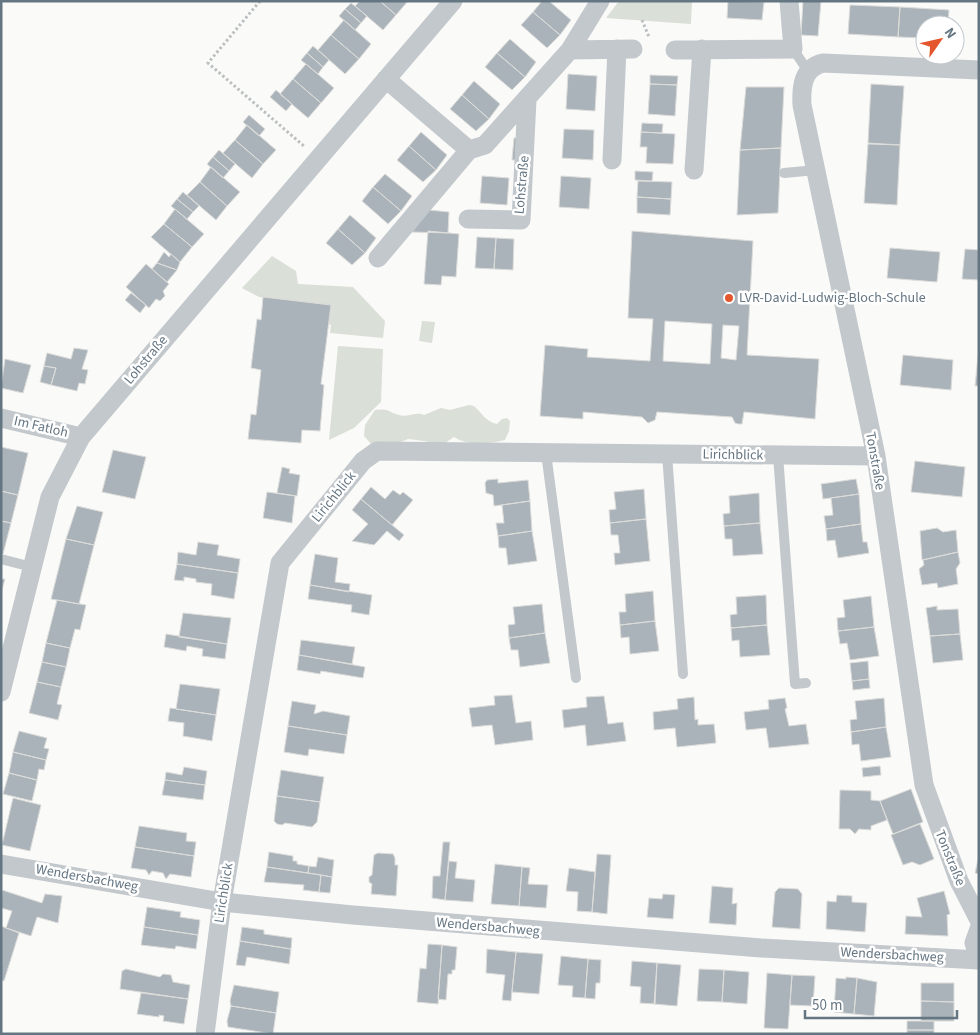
<svg xmlns="http://www.w3.org/2000/svg" width="980" height="1035" font-family="'Source Sans 3',sans-serif">
	<style>
		.green { fill: #dadfd7 }
		.building { fill: #aab3b9; stroke: #dcdcda; fill-rule: evenodd }
		.lines { fill: none; stroke-linecap: round; stroke-linejoin: round }
		.path { stroke: #bbbfc2; stroke-width: 3; stroke-dasharray: 2.5 2.5; stroke-linecap: butt }
		.service { stroke: #c3c8cc; stroke-width: 10 }
		.minor { stroke: #c3c8cc; stroke-width: 19 }
		.poi-dot { fill: #e4572e; stroke: #fff; stroke-width: 2 }
		.labels { text-anchor: middle; dominant-baseline: central; stroke-width: 5; stroke-linejoin: round; paint-order: stroke }
		.street-label { font-size: 14px; fill: #657683; stroke: #fff }
		.poi-label { font-size: 14px; fill: #657683; stroke: #fff; text-anchor: start }
	</style>
	<rect width="100%" height="100%" fill="#fafaf8"/>
	<!-- green -->
	<path class="green" d="M619 1H692L691 24 606 18Z
		M272 256 296 271 298 284 353 287 385 321 383 338 330 333 331 325 328 324 329 307 259 297 242 288Z
		M422 321 435 322 432 343 419 341Z
		M338 346 383 349 381 402 354 428 329 440Z
		M469 405 474 406C482 413 486 422 497 424L502 419 507 418 510 421 509 431 505 440C489 444 467 446 454 437L442 445C430 442 420 440 408 439L401 442 372 445 364 436 365 425 375 410C389 408 388 412 399 415 408 418 416 411 424 415L441 408 450 410Z"/>
	<!-- building -->
	<path class="building" d="M360 1H380L396 15 383 30 355 6Z
		M380 1H408L396 15Z
		M542 1H549L571 20 560 35 533 12Z
		M728 1 764 2 762 20 727 18Z
		M803 1H821L818 36 801 35Z
		M351 3 367 16 361 23 345 9Z
		M850 5 900 7 898 37 848 34Z
		M900 7 949 10 948 25H925V38L898 37Z
		M345 9 361 23 355 30 339 16Z
		M533 12 560 35 547 48 521 25Z
		M344 20 371 44 359 59 331 35Z
		M331 35 359 59 345 74 318 50Z
		M510 39 536 62 525 77 497 53Z
		M313 46 329 60 323 67 307 53Z
		M307 53 323 67 318 74 301 60Z
		M497 53 525 77 512 90 485 67Z
		M306 64 334 88 321 103 293 79Z
		M568 74 597 76 595 111 566 109Z
		M650 75 678 76 677 85 650 84Z
		M293 79 321 103 308 118 280 94Z
		M474 81 500 104 489 119 462 95Z
		M650 84 677 85 675 116 648 114Z
		M871 84 904 86 900 145 868 143Z
		M746 87H784L781 148 740 150Z
		M276 90 292 104 286 111 270 97Z
		M462 95 489 119 476 131 450 109Z
		M249 115 265 129 259 136 243 122Z
		M642 123 663 124 662 133 641 132Z
		M247 125 276 150 263 164 235 140Z
		M564 129 594 130 593 160 562 158Z
		M421 132 447 155 436 170 409 146Z
		M641 132 675 134 673 164 646 163 647 147H640Z
		M514 138H523L521 160H512Z
		M235 140 263 164 252 178 223 153Z
		M868 144 900 145 897 205 864 203Z
		M409 146 436 170 423 182 397 160Z
		M781 148 778 213 737 215 740 150Z
		M219 150 235 164 229 171 213 157Z
		M213 157 229 171 223 178 207 164Z
		M211 167 240 192 227 206 200 182Z
		M635 171 653 172 652 181 635 180Z
		M385 174 412 196 401 211 373 187Z
		M482 176 509 178 507 205 480 203Z
		M561 176 591 178 589 209 559 207Z
		M638 181 672 182 671 199 637 197Z
		M200 182 227 206 216 220 187 195Z
		M373 187 401 211 388 224 362 201Z
		M183 192 199 206 193 212 177 199Z
		M637 197 671 199 670 215 637 213Z
		M177 199 193 212 187 219 171 206Z
		M175 209 204 234 192 247 164 224Z
		M429 210 449 212 448 233 412 232Z
		M350 215 376 238 365 253 338 229Z
		M164 224 192 247 180 262 151 237Z
		M338 229 365 253 352 265 326 243Z
		M428 231 459 234 456 277 442 276 441 285 424 284Z
		M632 231 753 241 747 355 819 359 815 419 744 412 742 424H738L735 423 732 417 657 412 655 420 648 423 642 417 583 412V419L540 416 545 345 588 349 587 357 650 361 653 319 628 318ZM665 321 712 324 710 364 663 361ZM723 325 739 326 736 360 721 358Z
		M477 237 496 238 494 269 475 268Z
		M496 238 514 239 513 270 494 269Z
		M890 248 940 252 937 282 887 278Z
		M965 249 979 250V280L962 279Z
		M164 252 169 257 171 254 180 262 177 270 157 263Z
		M157 263 177 270 167 282 152 269Z
		M146 264 169 284 163 291 165 296 160 301 156 299 149 308 126 287Z
		M131 293 146 305 140 313 125 300Z
		M263 297 331 305 321 384 324 385 320 431 302 430 301 443 248 439 251 414 256 415 261 370 251 368 257 319 261 320Z
		M74 348 88 350 82 369 88 370 85 384 79 383 77 391 51 385 56 368 44 366 47 353 71 359Z
		M903 355 953 360 951 390 900 385Z
		M978 356H979V386H975Z
		M5 359 31 365 23 393 1 388Z
		M44 366 56 368 51 385 40 382Z
		M1 447 28 453 18 495 1 491Z
		M113 450 146 457 135 499 102 492Z
		M915 461 965 467 962 497 911 492Z
		M282 467 290 469 289 473 300 475 297 496 277 493Z
		M498 479V483L528 480 530 501 494 506 493 495 486 493 485 483 487 480Z
		M856 479 859 494 823 499 821 484Z
		M371 487 385 499 393 490 400 495 403 492 413 500 392 525 361 499Z
		M644 489 646 519 610 523 609 510 616 509 614 492Z
		M1 491 18 495 11 523 1 521Z
		M267 492 295 496 292 523 263 518Z
		M759 493 760 523 724 526 723 514 730 513 729 496Z
		M859 494 861 524 826 529 824 516 833 515 831 498Z
		M361 499 404 535 399 541 387 531 374 545 352 541 368 524 352 510Z
		M530 501 532 531 498 536 496 523H504L502 505Z
		M77 506 103 512 94 545 66 539Z
		M646 519 650 561 615 565 614 553H620L618 535H611L610 523Z
		M1 521 11 523 3 554H1Z
		M760 523 763 554 733 556 732 539H725L724 526Z
		M861 524 863 542H867L869 553 838 558 835 540 827 541 826 529Z
		M937 528 943 532 956 530 958 552 922 560 920 531Z
		M532 531 537 561 508 565 506 548H499L498 536Z
		M66 539 94 545 79 604 51 599Z
		M198 542 219 545 217 555 240 559 238 573 177 564 178 552 196 555Z
		M958 552 960 563 956 569 958 584 938 588 937 583 922 585 919 569 924 565 923 560Z
		M315 554 338 558 335 582 350 584 349 592 310 585Z
		M177 564 238 573 234 599 211 595 212 584 196 582V579L184 577V581L174 580Z
		M1 579H5L1 593Z
		M310 585 372 595 369 615 351 612 352 605 308 599Z
		M653 591 655 621 620 625 619 612H626L625 594Z
		M766 595 767 625 731 628 730 615 737 614 736 597Z
		M871 596 874 627 838 631 837 618 845 617 843 600Z
		M57 600 86 605 80 630 75 629 70 648 46 643Z
		M542 604 545 633 509 638 508 625 515 624 513 607Z
		M937 606V610L958 609 960 634 930 636 926 608Z
		M183 613 231 618 227 644 179 637Z
		M655 621 659 651 630 654 629 637 621 638 620 625Z
		M767 625 770 655 740 657 739 640 732 641 731 628Z
		M874 627 879 656 850 660 847 643 840 644 838 631Z
		M545 633 550 663 520 667 518 650H511L509 638Z
		M166 634 227 644 225 659 202 656 203 649 187 646 186 651 164 647Z
		M960 634 963 660 933 663 930 636Z
		M301 640 355 647 352 664 299 655Z
		M46 643 70 648 66 667 42 662Z
		M299 655 365 667 363 678 321 671 320 674 297 670Z
		M868 661 869 679 852 681 850 663Z
		M42 662 66 667 61 687 37 682Z
		M869 679 870 688 853 690 852 681Z
		M37 682 61 687 57 704 62 705 58 720 29 713Z
		M180 684 220 689 216 715 176 709Z
		M512 695 516 723 531 721 533 740 495 745 492 725 472 727 469 708 495 705 494 696Z
		M604 696 608 724 623 722 626 741 587 746 585 725 564 728 562 710 587 707 586 697Z
		M694 697 695 720 698 719V725L714 724 716 743 677 747 675 728 654 730 653 712 678 709 677 699Z
		M785 698 787 708 785 709 789 726 806 724 809 744 769 748 766 728 746 730 744 712 769 709 768 700Z
		M884 698 886 727 851 732 850 720 857 719 855 701Z
		M292 701 316 705 314 714 323 711 350 716 347 735 288 726Z
		M170 708 216 715 212 741 183 736 184 723 168 721Z
		M288 726 347 735 344 754 309 749 308 756 284 752Z
		M886 727 891 757 861 761 859 744 852 745 851 732Z
		M19 731 47 738 44 748 49 749 46 760 13 752Z
		M13 752 46 760 44 770 39 769 37 780 9 773Z
		M880 766 881 775 863 777 862 768Z
		M184 767 207 771 205 785 165 780 166 772 182 775Z
		M281 770 324 777 320 802 277 796Z
		M9 773 37 780 32 801 3 794Z
		M165 780 205 785 203 800 162 795Z
		M911 789 923 822 893 834 880 801Z
		M840 790 871 791V800L880 801 887 820 871 826V830L859 829 855 834 850 829H839Z
		M277 796 320 802 317 822 312 827 285 823 282 825 277 824 274 821Z
		M13 798 41 805 30 851 2 845Z
		M920 824 934 859 920 865 912 862 903 865 891 835Z
		M139 826 187 833 186 841 196 842 194 856 135 847Z
		M443 842H450L445 900 432 898 433 876H440Z
		M135 847 194 856 191 877 170 874 166 879 163 873 152 871 149 875 146 870 131 868Z
		M269 852 293 856V861H297V864L309 866 308 873 267 867Z
		M378 853 393 854 395 858V865H398L396 896 371 894 372 884 369 882V877L372 875 374 855Z
		M597 854 611 855 607 914 592 912Z
		M979 855V874L975 873Z
		M318 857 334 860 332 877 308 873 309 866 316 867Z
		M449 861 457 862 455 878 475 880 473 902 445 900Z
		M495 864 522 867 519 906 491 904Z
		M267 867 321 875 319 892 303 890 304 885 264 882Z
		M522 867 530 868 528 884 548 885 546 908 519 906Z
		M569 868 595 872 592 912 577 911 578 892 566 891Z
		M321 875 332 877 330 893 319 892Z
		M712 886 733 888 732 904 737 903 736 925 709 923Z
		M779 888 798 889 802 894 800 929 772 927 775 892Z
		M2 890 42 903 45 894 62 896 58 923 37 917 31 936 6 928 12 911 1 908Z
		M944 891 950 914 947 915 948 936 905 934 906 916 922 917 917 898Z
		M663 894 675 895 673 919 647 917 649 898 662 899Z
		M837 895 852 896V902L867 903 865 932 826 929 827 901 836 902Z
		M147 907 181 912 180 917 200 920 198 935 144 927Z
		M1 926 19 933 4 981 1 980Z
		M144 927 198 935 196 949 176 946 175 949 141 945Z
		M242 927 264 930V934L292 938 291 949 240 941Z
		M240 941 291 949 289 964 247 957 245 966 236 965Z
		M428 944 442 945 438 1004 417 1002 420 968 426 969Z
		M442 945 457 947 455 970H452V974H448L446 1000 438 999Z
		M487 949 516 952 511 1001 502 1000 505 975 486 973Z
		M516 952 543 954 539 994 512 992Z
		M561 956 588 959 585 998 572 997 573 986 558 985Z
		M588 959 601 960 600 983H596L595 999 585 998Z
		M632 961 657 963 655 1004 640 1003 641 987 630 986Z
		M657 963 681 965 677 1006 654 1004Z
		M126 969 160 977 163 974 171 975 173 982 190 985 188 999 120 989 122 971Z
		M699 969 724 970 722 1002 697 1001Z
		M724 970 749 972 747 1004 722 1002Z
		M767 973 792 975 788 1029 764 1028Z
		M792 975 815 976 813 1006 790 1005Z
		M846 977 857 978 854 1014 834 1012 836 978 846 979Z
		M857 978 877 982 874 1016 854 1014Z
		M921 983H954V1002L921 1001Z
		M234 985 279 992 276 1013 231 1006 230 1001Z
		M141 993 188 999 184 1024 163 1021 164 1016 159 1015V1017L137 1014Z
		M921 1001 954 1002V1021H921Z
		M231 1006 276 1013 273 1034 228 1027 227 1021Z
		M907 1021H934V1030H907Z
		M907 1030H934V1034H907Z"/>
	<g class="lines">
		<!-- path -->
		<path class="path" d="M260 1 208 63 305 147
			M642 20 649 37"/>
		<!-- service -->
		<path class="service" d="M793 49 808 71
			M784 173 816 170
			M546 453 576 678
			M667 454 683 674
			M778 455 795 684 806 683
			M1 559 32 567"/>
		<!-- minor -->
		<path class="minor" d="M570 50 600 1
			M675 50 793 49 789 1
			M979 70 823 63C803 68 801 86 802 105L876 456 924 785 959 881 979 920
			M386 79 469 150 485 145 570 50 633 49
			M612 160 617 49
			M694 170 702 49
			M468 219 521 220 527 100
			M378 258 469 150
			M1 418 81 437
			M1 692 50 497 81 437 453 1
			M1 864 222 902 353 915 761 948 979 960
			M979 929 974 943 979 958
			M205 1034 222 902 280 563 363 461 377 451 876 456"/>
	</g>
	<!-- markers -->
	<circle class="poi-dot" cx="729" cy="298" r="5"/>
	<g class="labels">
		<!-- street labels -->
		<g class="street-label">
			<text transform="translate(522 185) rotate(-85)">Lohstraße</text>
			<text transform="translate(146 360) rotate(-50)">Lohstraße</text>
			<text transform="translate(41 427) rotate(13)">Im Fatloh</text>
			<text transform="translate(733 455) rotate(1)">Lirichblick</text>
			<text transform="translate(875 461) rotate(80)">Tonstraße</text>
			<text transform="translate(334 497) rotate(-51)">Lirichblick</text>
			<text transform="translate(950 858) rotate(68)">Tonstraße</text>
			<text transform="translate(87 878) rotate(10)">Wendersbachweg</text>
			<text transform="translate(224 893) rotate(-81)">Lirichblick</text>
			<text transform="translate(488 927) rotate(5)">Wendersbachweg</text>
			<text transform="translate(892 955) rotate(3)">Wendersbachweg</text>
		</g>
		<!-- poi labels -->
		<g class="poi-label">
			<text x="739" y="298">LVR-David-Ludwig-Bloch-Schule</text>
		</g>
	</g>
	<!-- border -->
	<rect width="980" height="1035" fill="none" stroke="#657683" stroke-width="5"/>
	<!-- north arrow -->
	<g transform="translate(940 40) rotate(56)"><circle r="24" fill="#ffffff" stroke="#c1c8cd"/>
	<path d="M0-4L9 19L0 12L-9 19Z" fill="#e4572e"/>
	<text y="-8" font-size="14" font-weight="bold" text-anchor="middle" fill="#657683">N</text>
	</g>
	<!-- scale -->
	<path d="M805 1010v8h152v-8" fill="none" stroke="#657683" stroke-width="2.5"/>
	<text x="812" y="1010" font-size="15" fill="#657683" stroke="#ffffff" stroke-width="4" paint-order="stroke">50 m</text>
</svg>
